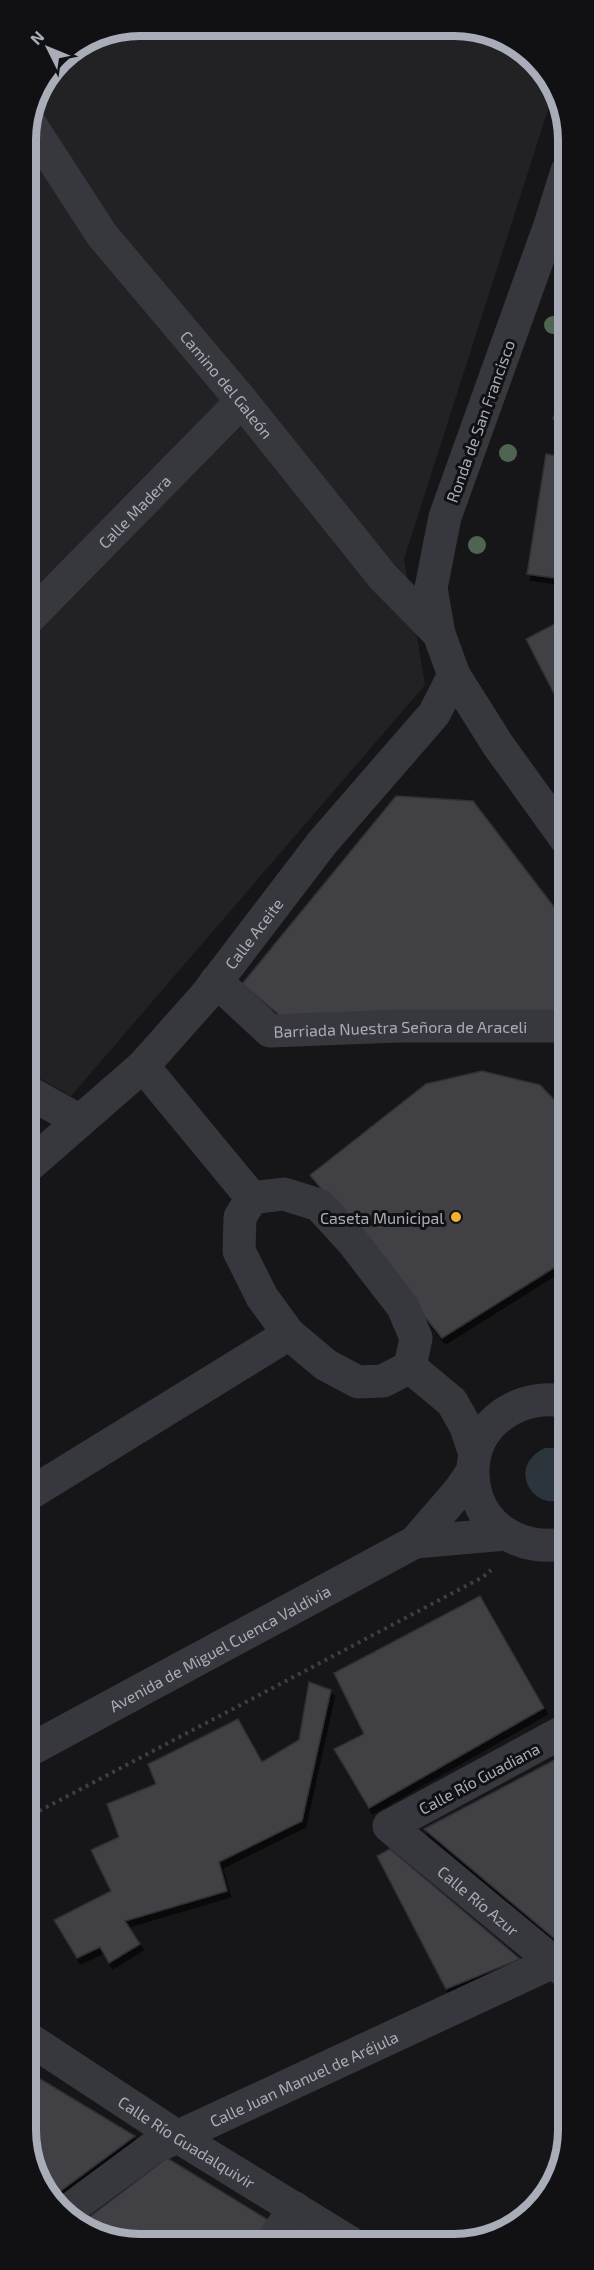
<svg xmlns="http://www.w3.org/2000/svg" width="594" height="2270" font-family="'Exo 2',sans-serif">
	<style>
		.built { fill: #222225 }
		.water { fill: #2c353c }
		.building { fill: #404145; stroke: #303034; stroke-width: 1.5; filter: url(#shadow) }
		.lines { fill: none; stroke-linecap: round; stroke-linejoin: round }
		.path { stroke: #3d3f44; stroke-width: 4; stroke-dasharray: 3 4.5; stroke-linecap: butt }
		.minor { stroke: #37383d; stroke-width: 33 }
		.tertiary { stroke: #37383d; stroke-width: 33 }
		.tree { fill: #506452 }
		.poi-dot { fill: #f2b134; stroke: #111113; stroke-width: 2 }
		.labels { text-anchor: middle; dominant-baseline: central; stroke-width: 6; stroke-linejoin: round; paint-order: stroke }
		.street-label { font-size: 16px; fill: #a8adb8; stroke: #111113 }
		.poi-label { font-size: 16px; fill: #a8adb8; stroke: #111113; text-anchor: end }
		.rim { fill: none; stroke: #a8adb8; stroke-width: 8 }
	</style>
	<defs>
		<filter id="shadow"><feDropShadow dx="3.5" dy="6" stdDeviation="0" flood-color="#0009"/></filter>
	</defs>
	<rect width="100%" height="100%" fill="#161618"/>
	<!-- built -->
	<path class="built" d="M140 26 476 28 540 64 553 94 404 559 425 685 71 1096 26 1071V133L59 59 97 34Z"/>
	<!-- water -->
	<path class="water" d="M545 1448H554L568 1454V1495C539 1519 502 1468 545 1448Z"/>
	<!-- building -->
	<path class="building" d="M568 376V424L553 419Z
		M546 454 568 458V580L527 574Z
		M568 617V721L526 639Z
		M396 796 473 801 568 925V1007L560 1012 289 1023 242 984Z
		M482 1071 540 1085 568 1114V1259L442 1338 310 1175 426 1084Z
		M480 1596 544 1708 369 1808 334 1749 364 1734 334 1673Z
		M309 1682 331 1690 302 1821 219 1862 227 1891 125 1921 140 1944 109 1963 100 1947 77 1958 54 1920 111 1891 91 1850 119 1837 107 1804 156 1784 148 1764 238 1719 262 1762 299 1740Z
		M566 1754 568 1756V1950L424 1829Z
		M390 1849 520 1959 446 1989 377 1856Z
		M27 2071 135 2136 51 2198 27 2145Z
		M167 2158 268 2220 252 2243 118 2242 83 2222Z"/>
	<g class="lines">
		<!-- path -->
		<path class="path" d="M26 1818 483 1577 491 1570"/>
		<!-- minor -->
		<g class="minor">
			<path id="s1" d="M30 124 102 235 242 401 383 577 439 634"/>
			<path id="s2" d="M26 621 242 401"/>
			<path id="s3" d="M216 981 270 1031 398 1026H565L568 1024"/>
			<path d="M143 1066 252 1198"/>
			<path d="M26 1091 80 1121"/>
			<path id="s4" d="M26 1168 143 1066 206 995 322 843 434 714 454 675"/>
			<path d="M284 1194 319 1205 352 1241 403 1307 416 1338 410 1367 383 1381 358 1382 326 1365 289 1334 262 1297 239 1251 240 1217 252 1198Z"/>
			<path d="M410 1367 452 1402 466 1427 475 1454"/>
			<path d="M26 1496 289 1334"/>
			<path id="s5" d="M568 1729 389 1826 568 1974"/>
			<path id="s6" d="M26 2037 178 2137 351 2243"/>
			<path id="s7" d="M66 2212 151 2149 553 1962"/>
			<path d="M271 2243 295 2208"/>
		</g>
		<!-- tertiary -->
		<g class="tertiary">
			<path d="M567 171 550 225 445 517 431 588 439 634 454 675 498 745 568 842"/>
			<path d="M568 1402C522 1391 472 1422 473 1473 474 1525 520 1554 568 1543"/>
			<path d="M415 1542 506 1534"/>
			<path id="s8" d="M26 1752 415 1542 459 1491 472 1472"/>
		</g>
	</g>
	<!-- trees -->
	<g class="tree">
		<circle cx="553" cy="325" r="9"/>
		<circle cx="508" cy="453" r="9"/>
		<circle cx="477" cy="545" r="9"/>
	</g>
	<!-- markers -->
	<circle class="poi-dot" cx="456" cy="1217" r="6"/>
	<g class="labels">
		<!-- street labels -->
		<g class="street-label">
			<text stroke="none"><textPath href="#s1" startOffset="327">Camino del Galeón</textPath></text>
			<text transform="translate(480 421) rotate(-70)">Ronda de San Francisco</text>
			<text stroke="none"><textPath href="#s2" startOffset="154">Calle Madera</textPath></text>
			<text stroke="none"><textPath href="#s4" startOffset="328">Calle Aceite</textPath></text>
			<text stroke="none"><textPath href="#s3" startOffset="204">Barriada Nuestra Señora de Araceli</textPath></text>
			<text stroke="none"><textPath href="#s8" startOffset="220">Avenida de Miguel Cuenca Valdivia</textPath></text>
			<text transform="translate(479 1778) rotate(-28)">Calle Río Guadiana</text>
			<text stroke="none"><textPath href="#s5" startOffset="320">Calle Río Azur</textPath></text>
			<text stroke="none"><textPath href="#s7" startOffset="274">Calle Juan Manuel de Aréjula</textPath></text>
			<text stroke="none"><textPath href="#s6" startOffset="192">Calle Río Guadalquivir</textPath></text>
		</g>
		<!-- poi labels -->
		<g class="poi-label">
			<text x="444" y="1217">Caseta Municipal</text>
		</g>
	</g>
	<!-- crop -->
	<path d="M0 0H594V2270H0ZM140 36H454A104 104 0 0 1 558 140V2130A104 104 0 0 1 454 2234H140A104 104 0 0 1 36 2130V140A104 104 0 0 1 140 36Z" fill="#111113" fill-rule="evenodd"/>
	<path class="rim" d="M140 36H454A104 104 0 0 1 558 140V2130A104 104 0 0 1 454 2234H140A104 104 0 0 1 36 2130V140A104 104 0 0 1 140 36Z"/>
	<!-- north arrow -->
	<g transform="translate(48 48) rotate(313)" stroke="#111113" stroke-width="4.5" paint-order="stroke">
	<path d="M0-4.5L10 22L0 15L-10 22Z" fill="#a8adb8"/>
	<text y="-9" font-size="16" font-weight="bold" text-anchor="middle" fill="#a8adb8">N</text>
	</g>
</svg>
